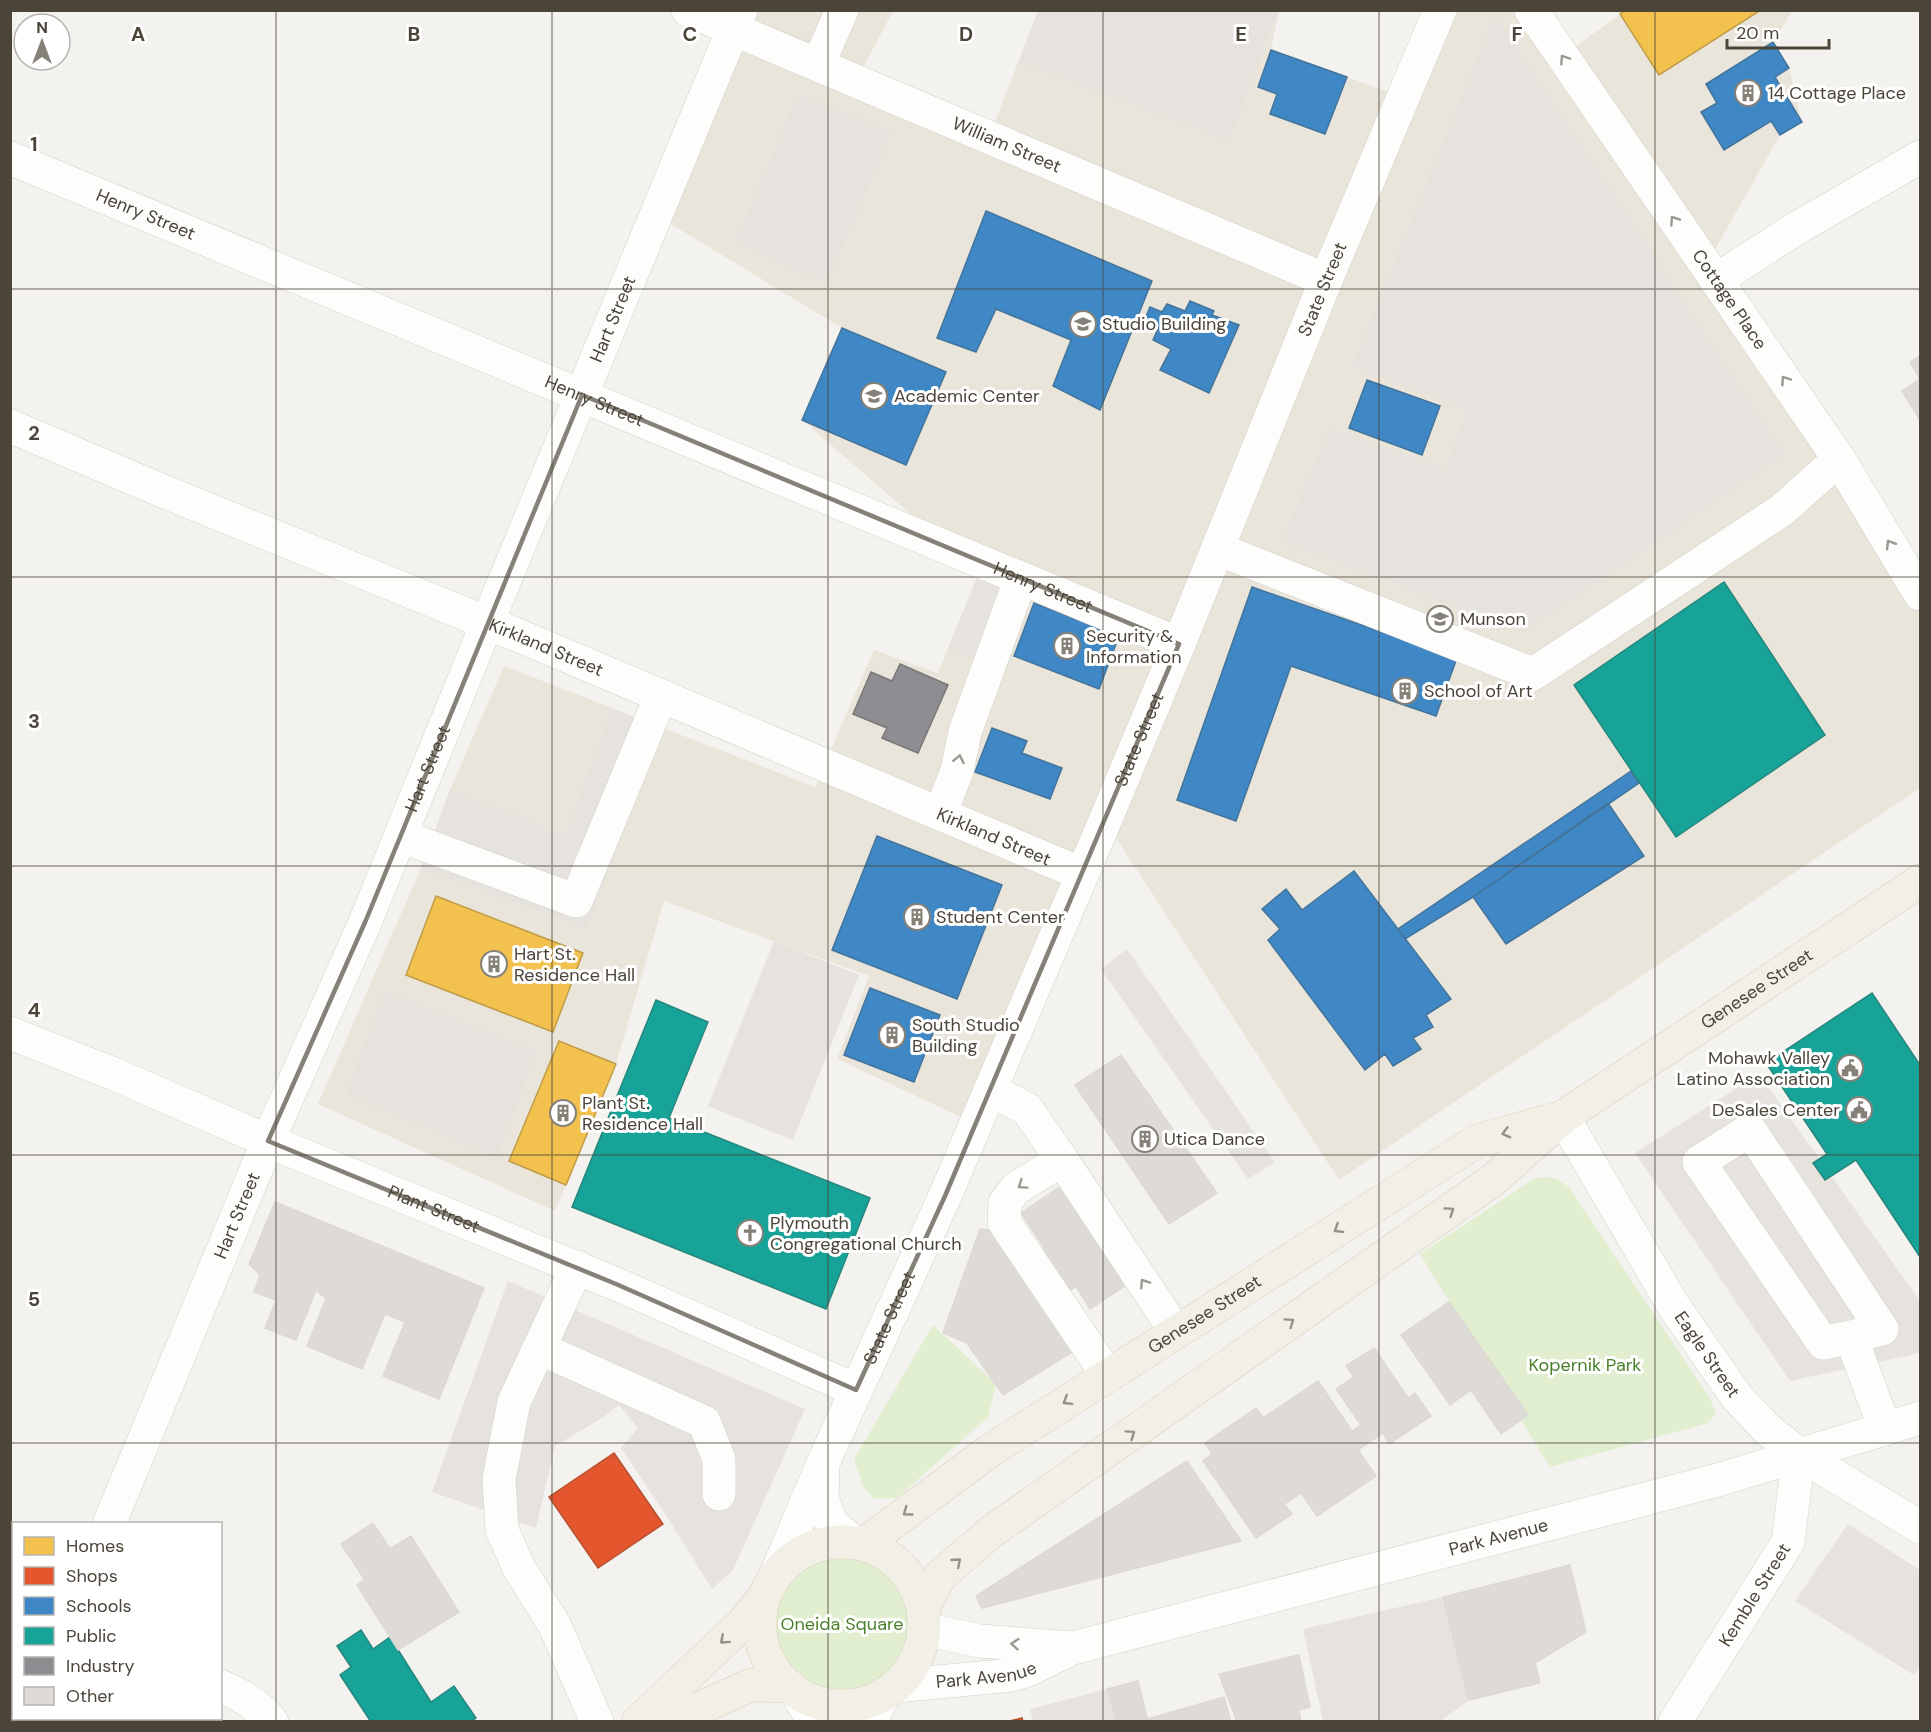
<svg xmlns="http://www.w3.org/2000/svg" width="1931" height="1732" font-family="'DM Sans',sans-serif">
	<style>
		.education { fill: #eae5da }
		.green { fill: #e1eecf }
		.parking { fill: #e6e3df }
		.homes { fill: #f2c14e; stroke: #c09c48; stroke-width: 1.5 }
		.shops { fill: #e4572e; stroke: #b65131; stroke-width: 1.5 }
		.schools { fill: #3f88c5; stroke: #43749b; stroke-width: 1.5 }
		.public { fill: #17a398; stroke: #27867c; stroke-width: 1.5 }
		.industry { fill: #8d8d92; stroke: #797777; stroke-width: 1.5 }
		.building { fill: #dedbd6; stroke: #dcd9d4; stroke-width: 1.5 }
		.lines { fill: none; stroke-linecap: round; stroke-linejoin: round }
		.minor-casing { stroke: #d2d0cb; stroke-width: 34 }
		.major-casing { stroke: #d6cebb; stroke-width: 34 }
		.minor { stroke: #fdfdfc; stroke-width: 33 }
		.major { stroke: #f2efe6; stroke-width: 33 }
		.oneway { stroke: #9b9791 }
		.oneway2 { stroke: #969187 }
		.marked { fill: none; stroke: #868178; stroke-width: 4.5; stroke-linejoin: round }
		.grid { fill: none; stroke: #4b4439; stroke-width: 1.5; stroke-opacity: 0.55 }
		.labels { text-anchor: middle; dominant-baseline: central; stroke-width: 6; stroke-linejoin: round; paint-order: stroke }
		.poi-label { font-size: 18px; fill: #4b4439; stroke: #fff; text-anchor: start }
		.street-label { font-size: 18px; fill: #4b4439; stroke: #fff }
		.park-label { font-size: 18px; fill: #4a7f2a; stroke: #fff }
		.grid-label { font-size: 20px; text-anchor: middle; font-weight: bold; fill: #4b4439; stroke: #fff; stroke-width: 6; stroke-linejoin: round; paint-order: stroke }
	</style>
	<rect width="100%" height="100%" fill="#f4f2ee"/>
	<!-- education -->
	<path class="education" d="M741 11H893L856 81 989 137 1038 11H1279L1271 50 1403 97 1440 11H1531L1562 56 1625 11H1792L1773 42 1789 68 1802 122 1780 135 1706 265 1920 590V788L1339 1180 1105 821 976 1124 837 1059 869 976 664 901 616 1064 555 1211 318 1104 421 868 450 790 504 666 815 787 874 650 938 673 979 573 802 420 842 328 656 215Z"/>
	<!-- green -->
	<path class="green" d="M1546 1177 1557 1179 1569 1187 1710 1398 1716 1414 1708 1423 1550 1467 1420 1254 1535 1178Z
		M933 1325 996 1384 988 1417 897 1498 874 1499 863 1486 854 1459Z
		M761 1623a81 81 0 1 1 162 0a81 81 0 1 1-162 0Z"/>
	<!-- parking -->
	<path class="parking" d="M1038 11V10L1278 11 1229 141 1019 62Z
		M1495 14 1785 455 1524 632 1282 542 1329 427 1446 468 1467 409 1352 367Z
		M798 93 892 132 827 284 735 243Z
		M979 573 1030 594 999 669 948 648Z
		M612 709 662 727 587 929 421 868 450 790 566 833Z
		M774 941 859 975 793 1140 708 1106Z
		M1127 949 1275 1162 1248 1179 1101 969Z
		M384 990 537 1051 497 1158 346 1094Z
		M1759 1074 1920 1301V1353L1790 1381 1635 1153Z
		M508 1281 805 1409 733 1570 712 1589 671 1523 621 1448 638 1428 619 1405 602 1418 555 1446 536 1528 432 1492Z
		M1848 1524 1920 1570V1668L1914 1675 1795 1601Z
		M1443 1597 1469 1700 1441 1721H1323L1303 1629Z
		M1107 1689 1117 1721H1033L1030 1709Z"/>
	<!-- homes -->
	<path class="homes" d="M1625 10H1761L1659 75 1620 14Z
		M436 896 583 953 553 1032 406 975Z
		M559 1041 616 1064 566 1185 509 1161Z"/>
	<!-- shops -->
	<path class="shops" d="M614 1453 663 1524 598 1568 549 1497Z
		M1022 1718 1023 1722H1005Z"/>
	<!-- schools -->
	<path class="schools" d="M1773 42 1789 68 1775 77 1802 122 1780 135 1771 121 1724 150 1701 112 1717 103 1706 84Z
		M1271 50 1347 77 1325 134 1270 114 1277 94 1258 87Z
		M986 211 1152 281 1100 410 1053 386 1071 340 996 309 976 352 937 338Z
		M1190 301 1214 311 1212 315 1239 325 1209 393 1160 370 1171 349 1153 340 1159 327 1144 321 1150 307 1162 312 1167 304 1185 311Z
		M842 328 946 372 906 465 802 420Z
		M1367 380 1440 406 1422 455 1349 428Z
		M1252 587 1457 658 1436 716 1291 666 1236 821 1177 800Z
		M1034 603 1119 636 1099 689 1014 656Z
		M992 728 1027 741 1022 753 1062 768 1050 799 975 772Z
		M1631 771 1639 783 1473 897 1405 939 1398 929Z
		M1608 803 1644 856 1506 944 1473 897Z
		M877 836 1002 885 957 999 832 950Z
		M1354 871 1451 999 1426 1015 1433 1027 1413 1038 1421 1049 1393 1066 1385 1054 1365 1070 1268 940 1280 929 1262 909 1286 889 1302 910Z
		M870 988 940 1015 914 1082 844 1055Z"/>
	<!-- public -->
	<path class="public" d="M1724 582 1825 735 1676 837 1574 685Z
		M1872 993 1920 1065V1257L1856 1160 1825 1180 1813 1163 1827 1154 1766 1063Z
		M656 1000 708 1022 669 1118 870 1198 826 1309 572 1207Z
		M361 1630 373 1649 390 1637 431 1702 454 1686 476 1718 470 1722H371L340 1675 351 1667 337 1646Z"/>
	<!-- industry -->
	<path class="industry" d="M900 664 948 685 918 753 882 738 887 728 853 714 871 672 892 681Z"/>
	<!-- building -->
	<path class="building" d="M1920 356V420L1902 391 1920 379 1910 362Z
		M1121 1055 1217 1193 1169 1224 1075 1085Z
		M1061 1186 1126 1285 1090 1309 1076 1286 1067 1293 1041 1253 1045 1249 1021 1213Z
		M275 1202 484 1288 439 1399 383 1376 405 1322 385 1314 362 1369 307 1346 326 1299 316 1290 296 1340 265 1328 276 1300 254 1292 260 1275 249 1264Z
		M980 1229 994 1231 1077 1349 1003 1395 967 1343 943 1333Z
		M1449 1302 1528 1415 1501 1434 1471 1390 1450 1405 1401 1335Z
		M1374 1348 1408 1398 1415 1393 1431 1416 1389 1444 1383 1433 1358 1450 1376 1476 1317 1516 1301 1493 1284 1504 1292 1514 1256 1538 1203 1461 1212 1454 1205 1443 1256 1408 1263 1418 1318 1381 1352 1431 1361 1425 1336 1389 1354 1377 1346 1366Z
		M1187 1461 1241 1541 982 1608 976 1596Z
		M373 1523 390 1549 411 1536 459 1612 398 1650 357 1585 365 1580 341 1544Z
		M1570 1565 1586 1632 1535 1663 1515 1579Z
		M1515 1579 1540 1683 1469 1700 1443 1597Z
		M1299 1655 1310 1707 1299 1710 1301 1722H1237L1219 1674Z
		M1138 1681 1148 1722H1117L1107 1689Z
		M1224 1697 1231 1722H1148L1147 1719Z"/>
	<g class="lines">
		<defs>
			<g id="minor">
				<path id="s1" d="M688 10 1326 280"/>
				<path id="s2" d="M1531 10 1839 459 1920 594"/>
				<path d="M818 65 842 10"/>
				<path id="s3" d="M10 158 1179 644"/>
				<path d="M1716 280 1797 228 1920 157"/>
				<path id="s4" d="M10 426 165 492 522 637 1082 874"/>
				<path d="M1218 549 1533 674 1782 510 1839 459"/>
				<path d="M940 814 957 771 965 732 1021 578"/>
				<path d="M401 836 576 901 661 696"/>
				<path id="s5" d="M10 1033 114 1074 268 1141 616 1284 856 1390"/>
				<path d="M990 1090 1027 1109 1062 1160"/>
				<path id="s6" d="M1563 1117 1673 1305 1736 1396 1768 1430 1799 1454 1920 1527"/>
				<path d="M577 1267 514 1402 499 1479 502 1530 519 1568 555 1626 597 1722"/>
				<path d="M1851 1337 1823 1343 1699 1162 1750 1130 1882 1329 1851 1337 1885 1429"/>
				<path d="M539 1348 704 1422 719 1459V1494"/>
				<path d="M1108 1376 1004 1222 1005 1203 1015 1189 1062 1160 1176 1332"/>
				<path d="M823 1468 822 1497 831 1523 853 1542"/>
				<path id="s7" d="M109 1524 268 1141 366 920 487 623 741 10"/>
				<path id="s8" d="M777 1572 823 1463 945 1196 1105 821 1179 644 1326 280 1440 10"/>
				<path d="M10 1594 14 1595"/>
				<path d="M924 1629 980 1641 1071 1648"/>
				<path d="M220 1686C241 1695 258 1704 272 1722"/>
				<path id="s9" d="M895 1686 1012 1675 1028 1670 1073 1648 1718 1480 1920 1418"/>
				<path d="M796 1692 814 1722"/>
				<path d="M870 1722 884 1694"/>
				<path id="s10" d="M1675 1722 1788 1542 1799 1454"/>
			</g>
			<g id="major">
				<circle cx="842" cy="1624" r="82"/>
				<path id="s11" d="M864 1544 991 1450 1477 1141 1555 1119"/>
				<path id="s12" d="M923 1609 940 1576 991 1532 1493 1180 1563 1117 1920 881"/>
				<path d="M638 1722 743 1623 764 1597"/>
				<path d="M669 1722 751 1685 789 1686"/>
			</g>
		</defs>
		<!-- minor casing -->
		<use href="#minor" class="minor-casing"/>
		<!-- major casing -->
		<use href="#major" class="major-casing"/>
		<!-- minor -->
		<use href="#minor" class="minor"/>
		<!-- major -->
		<use href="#major" class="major"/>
	</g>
	<!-- one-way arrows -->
	<defs><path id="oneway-chevron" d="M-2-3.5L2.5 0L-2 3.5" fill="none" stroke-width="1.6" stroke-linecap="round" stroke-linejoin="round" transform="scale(1.5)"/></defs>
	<g class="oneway">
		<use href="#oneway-chevron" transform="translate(1564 59) rotate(-124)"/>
		<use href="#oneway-chevron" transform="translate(1674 220) rotate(-124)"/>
		<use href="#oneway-chevron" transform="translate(1785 380) rotate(-124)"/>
		<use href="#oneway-chevron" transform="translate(1890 544) rotate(-121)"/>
		<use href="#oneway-chevron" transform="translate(959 759) rotate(-78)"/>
		<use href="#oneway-chevron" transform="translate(1022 1185) rotate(146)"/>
		<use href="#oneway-chevron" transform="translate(1144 1283) rotate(-123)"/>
		<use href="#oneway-chevron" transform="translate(1015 1644) rotate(-175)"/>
	</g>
	<g class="oneway2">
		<use href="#oneway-chevron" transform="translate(1506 1133) rotate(165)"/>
		<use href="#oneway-chevron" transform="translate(1450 1211) rotate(-35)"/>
		<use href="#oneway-chevron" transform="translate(1338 1229) rotate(148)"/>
		<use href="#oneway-chevron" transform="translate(1290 1322) rotate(-35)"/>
		<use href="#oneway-chevron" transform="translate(1067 1401) rotate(148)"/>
		<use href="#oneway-chevron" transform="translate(1131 1434) rotate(-35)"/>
		<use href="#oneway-chevron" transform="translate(907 1512) rotate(144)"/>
		<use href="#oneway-chevron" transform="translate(957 1562) rotate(-41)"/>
		<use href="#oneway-chevron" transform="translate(724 1640) rotate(138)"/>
	</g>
	<!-- marked area -->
	<path class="marked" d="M582 395 1179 644 945 1196 856 1390 616 1284 268 1141 366 920Z"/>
	<!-- grid -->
	<path class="grid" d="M276 10V1722M552 10V1722M828 10V1722M1103 10V1722M1379 10V1722M1655 10V1722M10 289H1920M10 577H1920M10 866H1920M10 1155H1920M10 1443H1920"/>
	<!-- icons -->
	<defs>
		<symbol id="building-ring" viewBox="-11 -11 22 22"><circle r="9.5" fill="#fff" stroke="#868178" stroke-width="1.5"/><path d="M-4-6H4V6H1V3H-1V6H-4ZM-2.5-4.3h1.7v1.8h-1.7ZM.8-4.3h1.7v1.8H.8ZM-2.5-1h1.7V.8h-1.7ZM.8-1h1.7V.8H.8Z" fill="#868178"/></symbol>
		<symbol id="school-ring" viewBox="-11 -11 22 22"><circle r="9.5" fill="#fff" stroke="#868178" stroke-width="1.5"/><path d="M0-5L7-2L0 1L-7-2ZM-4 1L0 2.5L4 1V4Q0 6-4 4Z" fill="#868178"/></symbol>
		<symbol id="university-ring" viewBox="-11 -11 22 22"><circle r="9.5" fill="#fff" stroke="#868178" stroke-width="1.5"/><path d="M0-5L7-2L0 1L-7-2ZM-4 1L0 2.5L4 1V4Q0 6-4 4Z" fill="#868178"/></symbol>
		<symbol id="civic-ring" viewBox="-11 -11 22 22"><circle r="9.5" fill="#fff" stroke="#868178" stroke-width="1.5"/><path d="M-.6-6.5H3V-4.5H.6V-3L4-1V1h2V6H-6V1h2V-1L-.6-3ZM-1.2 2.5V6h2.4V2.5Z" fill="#868178"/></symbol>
		<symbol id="church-ring" viewBox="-11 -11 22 22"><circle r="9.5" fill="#fff" stroke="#868178" stroke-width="1.5"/><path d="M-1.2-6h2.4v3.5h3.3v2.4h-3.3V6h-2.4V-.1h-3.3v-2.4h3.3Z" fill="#868178"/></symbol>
	</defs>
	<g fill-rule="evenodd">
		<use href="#building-ring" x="1733" y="78" width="30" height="30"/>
		<use href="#school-ring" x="1068" y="309" width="30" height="30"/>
		<use href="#school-ring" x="859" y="381" width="30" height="30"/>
		<use href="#university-ring" x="1425" y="604" width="30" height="30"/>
		<use href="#building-ring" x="1052" y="631" width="30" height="30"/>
		<use href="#building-ring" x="1390" y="676" width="30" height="30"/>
		<use href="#building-ring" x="902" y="902" width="30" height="30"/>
		<use href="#building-ring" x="479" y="949" width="30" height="30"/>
		<use href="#building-ring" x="877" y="1020" width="30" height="30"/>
		<use href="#civic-ring" x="1835" y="1053" width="30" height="30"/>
		<use href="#civic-ring" x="1844" y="1095" width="30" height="30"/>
		<use href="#building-ring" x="548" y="1098" width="30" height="30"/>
		<use href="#building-ring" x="1130" y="1124" width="30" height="30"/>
		<use href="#church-ring" x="735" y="1218" width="30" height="30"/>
	</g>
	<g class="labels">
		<!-- poi labels -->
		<g class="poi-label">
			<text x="1768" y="93">14 Cottage Place</text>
			<text x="1102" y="324">Studio Building</text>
			<text x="894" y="396">Academic Center</text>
			<text x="1460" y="619">Munson</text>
			<text x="1086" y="636">Security &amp;<tspan x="1086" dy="21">Information</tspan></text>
			<text x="1424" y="691">School of Art</text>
			<text x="936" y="917">Student Center</text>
			<text x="514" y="954">Hart St.<tspan x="514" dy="21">Residence Hall</tspan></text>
			<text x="912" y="1025">South Studio<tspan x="912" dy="21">Building</tspan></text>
			<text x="1830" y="1058" text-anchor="end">Mohawk Valley<tspan x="1830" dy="21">Latino Association</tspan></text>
			<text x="582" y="1103">Plant St.<tspan x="582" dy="21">Residence Hall</tspan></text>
			<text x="1840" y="1110" text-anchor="end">DeSales Center</text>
			<text x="1164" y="1139">Utica Dance</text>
			<text x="770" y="1223">Plymouth<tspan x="770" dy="21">Congregational Church</tspan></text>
		</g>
		<!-- street labels -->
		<g class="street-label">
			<text stroke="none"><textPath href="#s1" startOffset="346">William Street</textPath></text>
			<text stroke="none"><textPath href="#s3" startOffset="147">Henry Street</textPath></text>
			<text stroke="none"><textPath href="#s8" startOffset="1394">State Street</textPath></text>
			<text stroke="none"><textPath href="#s2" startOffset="351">Cottage Place</textPath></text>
			<text stroke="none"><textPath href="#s7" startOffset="1306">Hart Street</textPath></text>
			<text stroke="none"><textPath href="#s3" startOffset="633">Henry Street</textPath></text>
			<text stroke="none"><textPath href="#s3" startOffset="1119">Henry Street</textPath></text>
			<text stroke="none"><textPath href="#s4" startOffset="580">Kirkland Street</textPath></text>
			<text stroke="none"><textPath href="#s8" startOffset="908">State Street</textPath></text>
			<text stroke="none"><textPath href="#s7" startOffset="820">Hart Street</textPath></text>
			<text stroke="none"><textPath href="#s4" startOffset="1066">Kirkland Street</textPath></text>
			<text stroke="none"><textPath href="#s12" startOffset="1044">Genesee Street</textPath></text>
			<text stroke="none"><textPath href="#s5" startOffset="459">Plant Street</textPath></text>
			<text stroke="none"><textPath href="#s7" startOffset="334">Hart Street</textPath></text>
			<text stroke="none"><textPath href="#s11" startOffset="411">Genesee Street</textPath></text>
			<text stroke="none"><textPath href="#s8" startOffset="278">State Street</textPath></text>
			<text stroke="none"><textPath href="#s6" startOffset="278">Eagle Street</textPath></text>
			<text stroke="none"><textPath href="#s9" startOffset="624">Park Avenue</textPath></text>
			<text stroke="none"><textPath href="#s10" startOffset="150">Kemble Street</textPath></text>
			<text stroke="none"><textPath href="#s9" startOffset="92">Park Avenue</textPath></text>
		</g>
		<!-- park labels -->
		<g class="park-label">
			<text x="1585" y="1365">Kopernik Park</text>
			<text x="842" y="1624">Oneida Square</text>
		</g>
	</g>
	<g class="grid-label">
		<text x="138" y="41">A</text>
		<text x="414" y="41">B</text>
		<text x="690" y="41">C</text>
		<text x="966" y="41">D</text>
		<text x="1241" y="41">E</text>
		<text x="1517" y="41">F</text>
		<text x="34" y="151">1</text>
		<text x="34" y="440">2</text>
		<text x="34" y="728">3</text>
		<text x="34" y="1017">4</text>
		<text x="34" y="1306">5</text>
	</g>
	<!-- border -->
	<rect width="1931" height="1732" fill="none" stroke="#4b4439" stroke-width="24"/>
	<!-- legend -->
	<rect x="12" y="1522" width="210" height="198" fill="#ffffff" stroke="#b7b4b0" stroke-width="1.5"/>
	<rect x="24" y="1537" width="30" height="18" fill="#f2c14e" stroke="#b7b4b0" stroke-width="1.5"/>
	<text x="66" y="1552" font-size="18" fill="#4b4439">Homes</text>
	<rect x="24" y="1567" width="30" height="18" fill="#e4572e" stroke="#b7b4b0" stroke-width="1.5"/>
	<text x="66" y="1582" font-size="18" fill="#4b4439">Shops</text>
	<rect x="24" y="1597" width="30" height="18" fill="#3f88c5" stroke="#b7b4b0" stroke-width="1.5"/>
	<text x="66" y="1612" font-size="18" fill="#4b4439">Schools</text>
	<rect x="24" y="1627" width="30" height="18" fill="#17a398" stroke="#b7b4b0" stroke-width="1.5"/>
	<text x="66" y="1642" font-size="18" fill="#4b4439">Public</text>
	<rect x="24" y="1657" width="30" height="18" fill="#8d8d92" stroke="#b7b4b0" stroke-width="1.5"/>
	<text x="66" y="1672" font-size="18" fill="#4b4439">Industry</text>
	<rect x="24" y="1687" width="30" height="18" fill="#dedbd6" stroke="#b7b4b0" stroke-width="1.5"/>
	<text x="66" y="1702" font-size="18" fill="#4b4439">Other</text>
	<!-- north arrow -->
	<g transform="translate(42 42)"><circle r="28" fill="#ffffff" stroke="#b7b4b0" stroke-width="1.5"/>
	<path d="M0-4.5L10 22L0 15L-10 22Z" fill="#868178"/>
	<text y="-9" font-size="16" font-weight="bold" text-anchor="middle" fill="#4b4439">N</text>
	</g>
	<!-- scale -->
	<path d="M1727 39v9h102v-9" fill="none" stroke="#4b4439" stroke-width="3"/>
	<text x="1736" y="39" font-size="18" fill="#4b4439" stroke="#ffffff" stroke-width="4.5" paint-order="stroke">20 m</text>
</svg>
